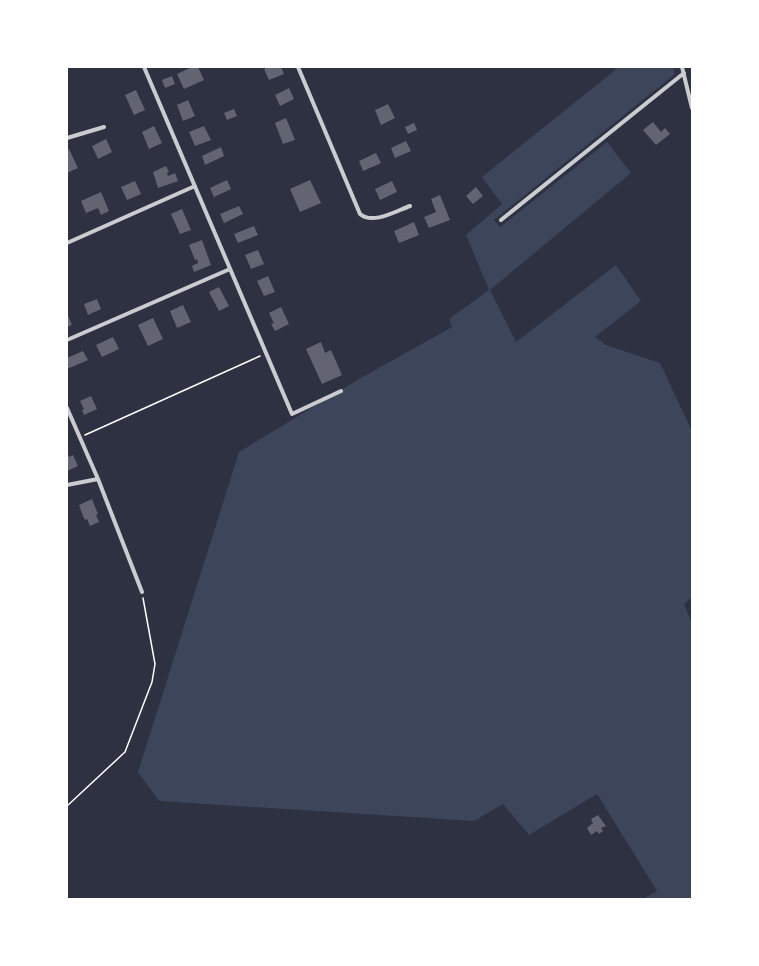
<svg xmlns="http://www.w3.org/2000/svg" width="759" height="966" font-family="Raleway,sans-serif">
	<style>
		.green { fill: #3c4559 }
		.building { fill: #626471 }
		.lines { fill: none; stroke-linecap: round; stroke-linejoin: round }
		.path { stroke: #fff; stroke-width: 1.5 }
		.minor { stroke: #caccd0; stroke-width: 4 }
	</style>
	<rect width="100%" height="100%" fill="#2d3142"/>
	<!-- green -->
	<path class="green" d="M619 67H673L675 74 494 220 500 227 607 142 631 173 490 290 516 342 616 265 641 301 595 337 606 345 660 363 692 431V597L684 604 692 623V899H643L657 891 597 794 529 835 503 804 474 821 159 801 138 772 239 452 359 379 452 327 449 319 489 290 466 235 502 204 482 177Z"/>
	<!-- building -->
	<path class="building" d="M192 67H198L204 80 184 89 177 74Z
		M269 67H281L284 74 269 80 264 69Z
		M172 76 175 84 165 88 162 80Z
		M289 88 294 99 280 106 275 95Z
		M136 90 145 110 134 115 125 95Z
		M188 100 195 116 183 121 177 105Z
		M388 104 395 118 381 125 375 110Z
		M234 109 237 116 227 120 224 113Z
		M286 118 295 140 283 144 275 123Z
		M653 122 661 132 665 128 670 134 656 145 643 130Z
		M414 123 417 130 408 134 405 127Z
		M154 126 162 143 149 149 142 132Z
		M204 126 211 140 195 146 189 132Z
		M106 139 112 152 98 159 92 146Z
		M406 141 411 151 395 158 391 148Z
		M221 147 224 156 205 165 202 156Z
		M69 149 78 168 67 173V150Z
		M376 153 381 163 363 171 359 161Z
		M166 166 169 172 167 173 168 176 175 173 178 181 158 188 153 172Z
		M227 180 231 189 214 197 210 188Z
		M310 180 321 203 300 212 290 189Z
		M135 181 141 194 127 200 121 187Z
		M392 181 397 192 380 200 375 189Z
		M476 187 483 196 473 204 466 196Z
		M101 192 109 211 101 215 98 208 86 213 81 201Z
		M440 195 450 220 429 228 424 217 436 212 431 199Z
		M239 206 243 214 224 223 220 214Z
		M182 209 191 230 180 234 171 214Z
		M414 222 419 235 399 243 394 231Z
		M254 226 258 235 238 243 234 234Z
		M202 240 211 265 194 272 192 266 198 263 197 259 195 260 189 245Z
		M258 250 264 264 251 269 245 255Z
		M268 276 275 292 264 296 257 281Z
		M219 287 229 306 219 311 209 292Z
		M97 299 101 309 88 315 84 304Z
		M183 305 191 322 177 328 170 311Z
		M281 307 289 324 275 331 271 324 274 323 269 313Z
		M67 313 72 325 67 327Z
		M153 318 163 339 148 346 138 325Z
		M113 337 119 349 102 357 96 345Z
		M321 342 325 353 331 350 342 375 322 384 306 349Z
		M83 351 88 360 67 369V358Z
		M91 396 97 409 84 415 82 410 84 409 80 401Z
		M67 452 69 457 73 455 78 466 67 471Z
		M92 499 98 514 96 515 99 522 90 526 87 519 85 520 83 516 79 505Z
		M598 815 606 826 601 828 603 831 599 834 597 831 591 835 587 828 593 823 591 819Z"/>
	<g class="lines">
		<!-- path -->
		<path class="path" d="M85 435 260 356
			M67 806 125 752 152 682 155 664 143 598"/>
		<!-- minor -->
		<path class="minor" d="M144 67 292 414 341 391
			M298 67 360 214C373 225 396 211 410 206
			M682 67 692 108
			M67 138 104 127
			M501 220 684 73
			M67 243 195 186
			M67 340 230 269
			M67 408 98 479 142 592
			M67 485 98 479"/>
	</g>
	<!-- border -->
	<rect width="759" height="966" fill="none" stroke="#ffffff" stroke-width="136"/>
</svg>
